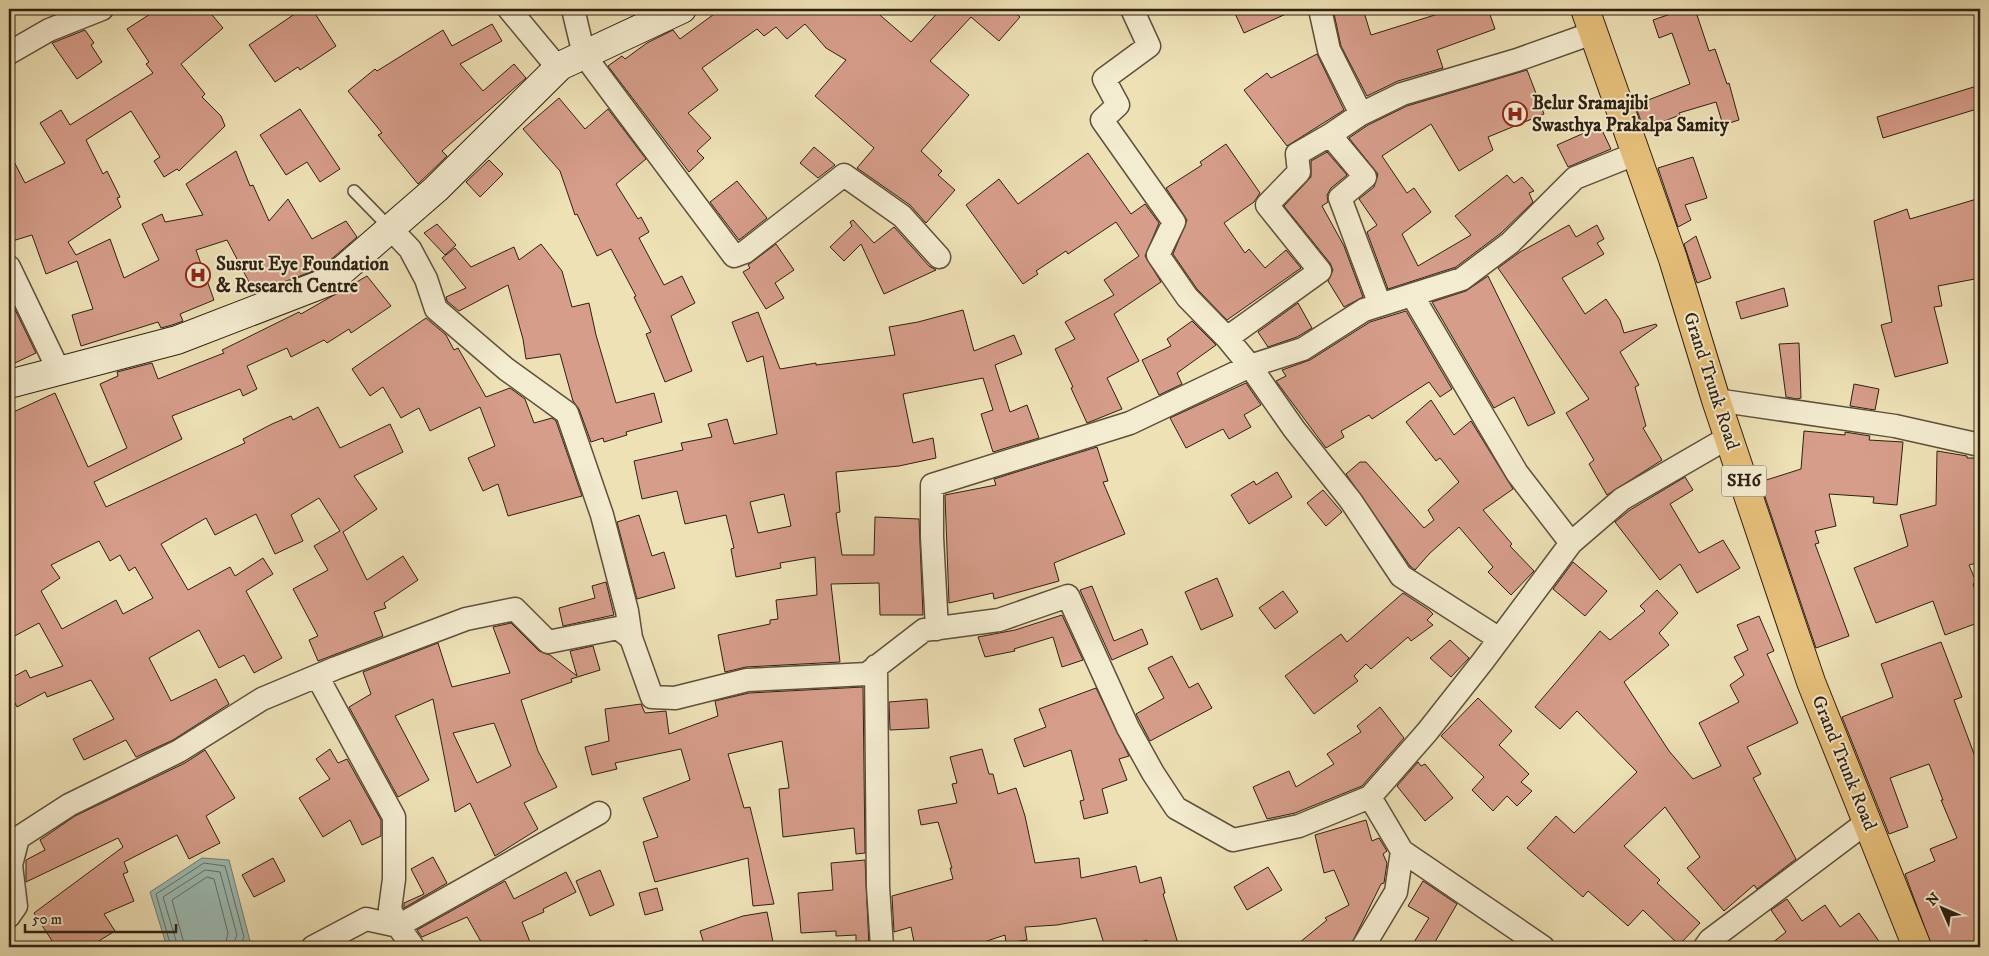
<svg xmlns="http://www.w3.org/2000/svg" width="1989" height="956" font-family="'IM FELL DW Pica',serif">
	<style>
		.water { fill: #9bbcb5; stroke: #707e74 }
		.lines { fill: none; stroke-linecap: round; stroke-linejoin: round }
		.shore { stroke: #656e64; stroke-width: 1 }
		.building { fill: #d69d8a; stroke: #2f2012; fill-rule: evenodd }
		.service-casing { stroke: #5f503b; stroke-width: 14 }
		.minor-casing { stroke: #5f503b; stroke-width: 25 }
		.secondary-casing { stroke: #2f2012; stroke-width: 30 }
		.primary-casing { stroke: #2f2012; stroke-width: 30 }
		.service { stroke: #f4ecd0; stroke-width: 11 }
		.minor { stroke: #f4ecd0; stroke-width: 22 }
		.secondary { stroke: #f4ecd0; stroke-width: 28 }
		.primary { stroke: #e7c07b; stroke-width: 28 }
		.labels { text-anchor: middle; dominant-baseline: central; stroke-width: 4; stroke-linejoin: round; paint-order: stroke }
		.shield { fill: #f4ecd0; stroke: #6a5d4b; stroke-width: 1 }
		.shield-label { font-size: 18px; font-weight: bold; fill: #2f2012 }
		.poi-label { font-size: 19px; font-weight: bold; fill: #2f2012; stroke: #f4ecd0; text-anchor: start }
		.street-label { font-size: 19px; fill: #2f2012; stroke: #f4ecd0 }
	</style>
	<rect width="100%" height="100%" fill="#eee1b6"/>
	<filter id="stains"><feTurbulence type="fractalNoise" baseFrequency=".004" numOctaves="4"/><feColorMatrix values="0 0 0 0 .2 0 0 0 0 .09 0 0 0 0 .02 0 0 0 .5 -.17"/></filter>
	<radialGradient id="worn" r=".72"><stop offset=".6" stop-color="#630" stop-opacity="0"/><stop offset="1" stop-color="#630" stop-opacity=".3"/></radialGradient>
	<!-- water -->
	<path class="water" d="M202 858 229 860 250 941 241 947H167L150 892Z"/>
	<g class="lines">
		<!-- shore -->
		<path class="shore" d="M171 947 156 894 204 863 225 866 244 937 239 947
			M178 947 163 897 205 870 220 872 237 935 232 947
			M185 947 172 900 207 877 214 879 228 933 225 947"/>
	</g>
	<!-- building -->
	<path class="building" d="M158 9H207L223 28 181 64 205 94 202 97 221 116 225 126 179 171 177 169 164 177 154 161 160 157 131 111 86 140 103 174 107 171 120 197 117 198 121 207 68 242 76 255 110 239 124 278 159 260 142 224 162 214 165 222 203 215 186 184 236 151 250 186 253 185 269 221 288 199 312 239 346 221 357 237 327 263 313 271 252 294 248 280 227 240 196 250 214 300 180 314 183 321 172 325 161 328 158 322 81 346 72 315 93 309 77 261 46 274 32 235 9 242V152L25 183 65 163 40 123 61 110 70 125 153 73 146 64 149 62 127 29Z
		M302 9H312L336 46 300 70 298 67 275 82 249 45Z
		M721 9H873L911 42 941 9H1010L1020 17 999 41 971 17 930 61 969 95 921 151 942 171 938 175 955 190 926 223 910 205 857 168 874 148 815 96 846 60 826 48 805 24 787 39 776 27 764 36 757 29 702 68 718 90 688 113 711 138 697 151 704 158 689 172 608 66 622 56 625 59 647 43 673 30 680 39Z
		M1233 9H1297L1244 33Z
		M1333 9H1363L1371 35 1454 9H1488L1495 29 1437 50 1443 68 1398 81 1367 96 1341 46Z
		M1685 9H1695L1709 51 1715 49 1727 84 1729 83 1739 120 1723 125 1716 102 1679 113 1680 115 1644 129 1635 105 1690 84 1672 33 1659 38 1653 20Z
		M492 24 502 41 460 64 483 91 514 64 526 78 442 151 447 156 418 184 378 135 382 133 348 91 375 69 377 71 443 30 452 46Z
		M85 30 94 43 91 45 102 62 77 79 52 43Z
		M1317 54 1344 110 1287 146 1244 90 1267 73 1271 78Z
		M1527 70 1544 114 1488 137 1493 150 1459 171 1431 124 1382 156 1407 193 1414 188 1431 212 1402 234 1418 266 1471 235 1455 216 1507 175 1514 183 1522 177 1534 191 1529 193 1533 202 1501 233 1456 267 1388 289 1367 232 1377 225 1359 199 1374 187 1378 174 1349 138 1368 125 1407 106Z
		M1980 85V108L1883 138 1877 117Z
		M559 98 585 129 608 109 646 159 616 184 638 219 641 217 649 232 639 238 664 285 682 276 695 303 671 316 692 371 665 382 646 334 651 332 634 297 636 296 611 249 597 256 577 214 575 215 560 171 523 129Z
		M300 109 340 169 320 182 307 162 286 175 260 135Z
		M1600 126 1611 149 1568 167 1557 145Z
		M1226 144 1260 193 1254 202 1224 223 1245 253 1249 249 1265 268 1286 250 1301 268 1227 320 1197 289 1173 254 1187 220 1166 188 1202 165 1200 162Z
		M814 147 835 165 818 178 800 163Z
		M1327 152 1347 175 1331 188 1327 195 1328 202 1322 206 1344 246 1363 297 1344 307 1328 281 1333 270 1330 263 1284 206 1311 177V161Z
		M1088 153 1131 214 1145 204 1159 223 1145 256 1161 282 1114 314 1139 361 1107 378 1122 409 1087 423 1071 388 1073 387 1055 349 1075 339 1065 322 1114 295 1104 280 1139 256 1116 222 1068 254 1066 251 1036 271 1038 274 1023 284 966 205 999 179 1018 204Z
		M1693 157 1707 198 1685 205 1691 220 1678 227 1658 168Z
		M489 160 503 174 480 197 466 182Z
		M737 181 767 218 739 240 710 202Z
		M1980 198V278L1938 286 1942 306 1934 307 1948 363 1895 377 1881 325 1892 322 1874 221 1907 209 1910 219Z
		M853 220 874 243 894 227 929 266 936 270 884 294 861 244 844 261 830 247 852 226 850 222Z
		M437 224 456 245 445 255 424 233Z
		M1569 225 1576 237 1597 225 1604 239 1597 243 1604 254 1562 278 1585 314 1606 299 1620 320 1624 333 1656 324 1657 326 1620 352 1639 385 1635 387 1646 426 1643 428 1662 460 1607 495 1589 464 1594 460 1566 413 1589 399 1498 268 1520 252Z
		M1696 236 1711 278 1697 283 1684 244Z
		M541 244 562 271 572 307 589 303 596 335 616 403 654 393 662 422 626 432 627 435 604 442 603 438 591 442 579 409 573 401 560 354 526 359 523 339 508 285 459 311 447 301 446 297 466 288 442 258 455 248 471 267 514 247 519 260Z
		M776 244 794 270 775 283 784 298 766 309 743 272 750 268 748 265Z
		M367 276 391 306 351 333 349 329 327 343 324 340 291 357 287 348 247 366 257 389 243 396 240 389 172 416 182 439 94 482 106 507 245 443 243 439 272 424 291 416 293 420 318 407 340 448 390 424 403 452 354 476 377 509 343 532 367 580 403 556 418 580 384 603 386 608 374 612 383 636 318 661 309 640 318 636 293 589 328 570 314 546 340 531 319 498 291 515 303 541 275 554 256 514 215 535 206 518 161 544 188 590 230 567 235 576 263 558 273 574 246 591 282 658 254 673 244 655 219 668 199 630 149 658 171 701 216 679 229 704 173 740 136 757 126 740 84 760 73 739 114 719 91 680 47 697 45 692 17 707 9 692V679L26 670 30 678 63 666 39 623 9 639V414L55 393 88 467 127 448 100 384 118 376 117 372 152 363 158 379 224 353 222 350 299 312 301 314ZM99 541 110 561 120 555 129 571 135 567 153 598 123 614 116 600 62 629 41 591 60 578 51 565Z
		M1488 276 1555 413 1528 426 1514 397 1494 408 1432 302 1466 291Z
		M1784 288 1788 306 1741 319 1736 302Z
		M9 297 36 353 15 363 9 350Z
		M1298 303 1312 328 1297 337 1268 347 1258 332Z
		M963 310 974 351 1014 335 1022 354 995 365 1010 412 1027 405 1039 438 993 452 981 414 993 410 983 378 903 394 913 443 933 438 936 458 899 466 836 472 840 512 836 513 842 555H874L875 517 919 519 923 615H880L879 583 831 584 840 662 746 667 725 672 718 635 770 624V620L778 619 776 600 817 595 815 557 780 563 781 568 736 577 731 549 734 548 726 515 685 524 677 491 642 499 634 461 683 450 681 443 712 437 708 424 727 419 734 444 777 434 763 356 747 362 732 322 758 312 780 369 816 363V365L895 355 889 327 918 322ZM784 494 791 526 758 533 750 502Z
		M1406 311 1452 389 1440 397 1429 382 1372 419 1369 415 1341 431 1344 437 1326 448 1276 381 1286 376 1282 370 1310 360 1370 322Z
		M426 318 446 335 454 350 458 348 486 397 510 388 525 399 534 423 552 418 556 421 582 496 508 516 498 484 483 491 468 458 495 446 480 407 430 431 419 408 401 418 383 387 370 396 352 369Z
		M1192 321 1216 345 1177 373 1182 384 1159 395 1142 360 1171 346 1167 339Z
		M1799 343 1801 398 1797 399 1786 397 1779 344Z
		M1246 383 1261 405 1244 415 1251 427 1229 439 1223 429 1186 448 1170 418Z
		M1854 384 1879 389 1875 410 1850 406Z
		M1431 400 1454 435 1471 421 1513 489 1483 510 1512 544 1510 546 1534 571 1511 595 1488 572 1493 567 1459 527 1429 554 1415 570 1410 566 1346 474 1360 462H1366L1424 528 1434 520 1428 510 1459 482 1440 458 1436 461 1406 422Z
		M1804 431 1845 435V432L1870 436 1869 440 1903 442 1897 505 1873 503 1874 497 1829 494 1836 526 1815 531 1819 543 1815 544 1849 636 1816 648 1760 482 1801 469Z
		M1097 447 1108 481 1103 482 1125 534 1054 563 1059 581 994 599 993 593 949 603 945 495 996 485 994 479Z
		M1937 451 1967 456V458H1980V562L1969 565 1976 582 1973 584 1980 603V622L1945 635 1933 601 1876 623 1854 568 1908 546 1900 515 1936 505Z
		M1277 472 1292 497 1249 524 1231 495 1254 481 1256 485Z
		M1685 477 1693 490 1670 504 1699 553 1723 540 1740 568 1697 593 1680 564 1660 580 1615 522 1630 510Z
		M1323 490 1342 512 1326 526 1307 503Z
		M639 515 652 556 664 552 675 588 637 599 617 522Z
		M1573 562 1607 591 1585 616 1553 589Z
		M1217 578 1233 616 1201 630 1185 592Z
		M606 582 614 615 563 626 559 608 595 598 592 586Z
		M1092 586 1114 641 1142 629 1148 644 1112 660 1080 590Z
		M1657 590 1678 613 1659 633 1669 645 1624 682 1669 751 1693 779 1721 766 1699 723 1739 702 1730 685 1744 675 1734 657 1748 650 1737 625 1759 616 1774 651 1767 654 1798 723 1747 747 1761 774 1753 778 1796 859 1757 889 1754 885 1724 911 1687 868 1700 857 1665 807 1624 846 1660 880 1657 883 1700 923 1679 945 1643 910 1628 926 1588 891 1583 897 1527 848 1556 816 1574 833 1637 772 1577 711 1560 729 1535 707 1600 631 1610 640 1645 611 1640 606Z
		M1283 591 1298 612 1275 629 1259 608Z
		M1403 593 1429 610 1433 614 1427 620 1433 625 1411 641 1408 637 1371 669 1366 664 1354 676 1358 681 1314 714 1285 676 1341 634 1347 642Z
		M1062 615 1083 660 1062 667 1053 637 1014 649 1015 651 985 657 978 637 1015 630Z
		M511 623 539 651 550 655 577 676 570 651 593 646 600 670 571 679 572 682 521 700 538 751 557 787 524 803 538 829 495 856 470 803 455 812 433 699 395 716 429 780 398 797 349 707 371 694 363 672 438 643 452 687 510 673 493 627ZM494 723 511 766 477 783 453 733Z
		M1450 640 1469 658 1451 677 1430 658Z
		M1941 642 1962 697 1954 700 1980 770V947H1932L1905 874 1935 861 1930 849 1957 838 1941 800H1943L1929 764 1890 778 1908 827 1889 834 1842 717 1893 697 1881 664Z
		M1172 656 1189 688 1198 683 1212 708 1150 741 1136 714 1164 698 1148 668Z
		M863 687 865 853 856 854 854 828 783 837 779 789 789 788 782 741 728 754 744 808 750 807 774 904 753 906 748 858 655 882 643 842 658 837 643 798 690 780 681 749 615 763 617 769 592 775 585 747 609 741 605 709 641 704 645 713 666 711 669 734 718 716 715 701 749 693Z
		M1096 688 1129 756 1119 759 1127 780 1102 789 1108 813 1084 819 1080 801 1084 800 1071 750 1024 767 1014 739 1046 727 1039 709Z
		M1478 698 1512 731 1499 745 1529 774 1521 782 1532 791 1517 806 1507 796 1493 811 1472 790 1484 777 1441 736Z
		M927 699 929 728 890 730 889 702Z
		M1380 707 1404 738 1362 786 1295 813 1267 819 1253 787 1289 771 1296 787 1334 764 1327 754 1361 732 1357 726Z
		M330 749 338 763 347 759 381 820V836L362 845 350 820 323 837 299 798 330 779 316 759Z
		M982 749 989 774H993L998 794 1016 788 1025 816 1035 863 1079 858 1081 878 1136 866 1140 883 1161 877 1165 893 1163 894 1179 947H1149L1147 940 1124 947H1105L1096 918 1057 925 1025 927 1027 940 1006 943 1005 935 969 947H915L911 927 894 932 892 896 953 879 950 868H952L938 822 921 825 918 810 957 803 952 784 957 783 950 757Z
		M205 750 235 798 206 816 220 843 189 859 177 835 124 862 128 872 123 874 134 901 104 914 115 931 89 947H56L34 913 123 847 118 838 26 882V860L45 850 40 840 75 816 185 763Z
		M1418 762 1421 766 1425 764 1453 798 1425 821 1397 786Z
		M1366 820 1372 841 1379 838 1387 851 1383 854 1387 863 1384 883 1381 884 1350 947H1294L1327 920 1325 918 1349 905 1334 870 1324 873 1315 835Z
		M433 857 447 883 404 908V903L424 894 411 869Z
		M273 858 285 881 254 897 242 875Z
		M865 860 869 947H856V935L836 936V931L801 933 798 893 833 890 831 863Z
		M1268 867 1282 890 1247 910 1234 887Z
		M600 870 614 905 590 916 576 881Z
		M566 872 576 892 543 909 544 912 522 922 532 947H484L467 917 422 937 417 930 505 881 514 899Z
		M1423 881 1457 904 1432 947H1411L1429 918 1408 906Z
		M657 888 663 910 645 915 639 893Z
		M1787 899 1802 921 1825 905 1840 927 1859 913 1883 947H1767L1786 932 1771 910Z
		M767 912 774 947H705L700 931 743 916Z"/>
	<g class="lines">
		<defs>
			<path id="service" d="M354 191 391 229"/>
			<path id="minor" d="M509 9 558 68
				M573 9 584 55 734 256 745 252 844 175 902 216 939 257
				M1320 9 1329 50 1361 114 1402 94 1517 60 1593 33
				M9 53 49 30 102 9
				M1361 114 1330 135 1365 177 1340 198 1380 305
				M391 229 410 249 426 279 436 309 506 369 567 413 602 515 627 611 631 638
				M9 267 59 371
				M1412 295 1517 473 1571 543
				M1227 338 1320 271 1267 205 1299 172 1297 154 1330 135
				M1716 400 1895 426 1980 445
				M937 629 932 537V485L1130 423 1250 366 1227 338 1187 297 1158 255 1174 222 1102 120 1118 105 1104 79 1149 46 1132 9
				M1498 638 1401 576 1351 501 1294 429 1250 366 1303 349 1364 310 1462 279 1510 243 1575 178 1635 154
				M876 666 878 887 882 947
				M317 676 394 817V879L390 909 398 926 413 947
				M1402 851 1543 947
				M9 916 16 906 11 865 18 838 69 805 179 751 262 699 336 668 466 619 515 609 548 642 618 628 631 638 652 697 675 698 747 680 867 674 924 630 999 620 1068 596 1128 728 1153 773 1176 808 1233 840 1299 826 1370 797 1427 732 1483 661 1571 543 1622 499 1729 437
				M313 947 366 919 398 926 599 813
				M1363 947 1396 892 1402 851 1370 797
				M1705 947 1710 940 1867 822"/>
			<path id="secondary" d="M9 384 177 340 330 281 436 189 560 66 682 9"/>
			<path id="primary" d="M1585 9 1673 259 1716 400 1811 682 1917 947"/>
		</defs>
		<!-- service casing -->
		<use href="#service" class="service-casing"/>
		<!-- minor casing -->
		<use href="#minor" class="minor-casing"/>
		<!-- secondary casing -->
		<use href="#secondary" class="secondary-casing"/>
		<!-- primary casing -->
		<use href="#primary" class="primary-casing"/>
		<!-- service -->
		<use href="#service" class="service"/>
		<!-- minor -->
		<use href="#minor" class="minor"/>
		<!-- secondary -->
		<use href="#secondary" class="secondary"/>
		<!-- primary -->
		<use href="#primary" class="primary"/>
	</g>
	<!-- icons -->
	<defs>
		<symbol id="hospital-ring" viewBox="-11 -11 22 22"><circle r="9.5" fill="#f4ecd0" stroke="#8f2418" stroke-width="1.5"/><path d="M-5-5h3v3.5h4V-5h3V5h-3V1.5h-4V5h-3Z" fill="#8f2418"/></symbol>
	</defs>
	<g fill-rule="evenodd">
		<use href="#hospital-ring" x="1501" y="100" width="28" height="28"/>
		<use href="#hospital-ring" x="184" y="261" width="28" height="28"/>
	</g>
	<g class="labels">
		<!-- shield labels -->
		<rect class="shield" x="1721.5" y="465.5" width="45" height="31" rx="4"/>
		<g class="shield-label">
			<text x="1744" y="481">SH6</text>
		</g>
		<!-- poi labels -->
		<g class="poi-label">
			<text x="1532" y="103">Belur Sramajibi<tspan x="1532" dy="22">Swasthya Prakalpa Samity</tspan></text>
			<text x="216" y="264">Susrut Eye Foundation<tspan x="216" dy="22">&amp; Research Centre</tspan></text>
		</g>
		<!-- street labels -->
		<g class="street-label">
			<text transform="translate(1711 381) rotate(72)">Grand Trunk Road</text>
			<text transform="translate(1844 763) rotate(68)">Grand Trunk Road</text>
		</g>
	</g>
	<!-- margin -->
	<rect width="1989" height="956" fill="none" stroke="#eee1b6" stroke-width="30"/>
	<rect x="10" y="10" width="1969" height="936" fill="none" stroke="#2f2012" stroke-width="2.5"/>
	<rect x="15" y="15" width="1959" height="926" fill="none" stroke="#2f2012"/>
	<!-- north arrow -->
	<g transform="translate(1942 908) rotate(315)" stroke="#f4ecd0" stroke-width="4" paint-order="stroke">
	<path d="M0-4L9 19L0 12L-9 19Z" fill="#2f2012"/>
	<text y="-8" font-size="14" font-weight="bold" text-anchor="middle" fill="#2f2012">N</text>
	</g>
	<!-- scale -->
	<path d="M25 924v8h151v-8" fill="none" stroke="#2f2012" stroke-width="2.5"/>
	<text x="32" y="924" font-size="15" fill="#2f2012" stroke="#f4ecd0" stroke-width="4" paint-order="stroke">50 m</text>
	<rect width="100%" height="100%" filter="url(#stains)"/>
	<rect width="100%" height="100%" fill="url(#worn)"/>
</svg>
